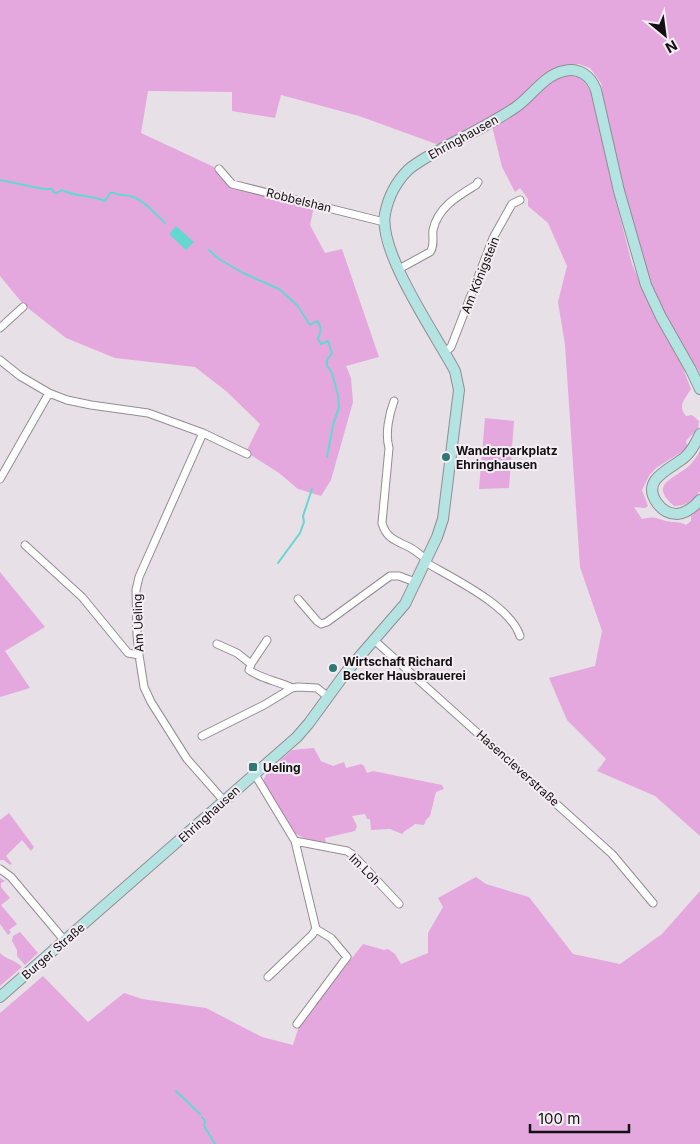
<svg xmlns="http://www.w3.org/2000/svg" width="700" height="1144" font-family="Inter,sans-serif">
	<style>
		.green { fill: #e4a8de }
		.water { fill: #64d8d0 }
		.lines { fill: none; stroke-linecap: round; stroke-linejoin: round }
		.stream { stroke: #64d8d0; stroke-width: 2 }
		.street-casing { stroke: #938c92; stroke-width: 9 }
		.secondary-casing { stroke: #938c92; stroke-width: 12 }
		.street { stroke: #fff; stroke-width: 7 }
		.secondary { stroke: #b4e4e2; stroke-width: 10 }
		.poi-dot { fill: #2f7874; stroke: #f4edf3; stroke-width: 2 }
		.labels { text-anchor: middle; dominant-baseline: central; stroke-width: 4; stroke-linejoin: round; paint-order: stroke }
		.street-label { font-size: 12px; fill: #121012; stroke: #f4edf3 }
		.poi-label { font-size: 12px; font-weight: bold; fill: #121012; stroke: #f4edf3; text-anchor: start }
	</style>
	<rect width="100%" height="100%" fill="#e7e0e6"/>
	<!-- green -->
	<path class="green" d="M0 0H700V373L677 336 650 287 613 153 601 83 590 68 579 64 565 65 555 68 544 75 524 94 505 109 439 145 359 116 281 95 275 118 232 111V92L148 91 141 133 214 167 232 185 314 207 310 225 325 253 342 249 379 357 346 366 351 378 353 402 331 480 321 496 298 489 279 473 246 452 260 424 226 391 195 367 115 358 66 338 24 305 0 276Z
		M567 75 581 78 591 91 594 100 611 182 632 264 648 302 677 353 691 389C685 399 677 406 686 416L692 415 699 421 698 428 686 441 688 448 656 468 649 476 642 490 648 506 645 508 634 507 642 519C656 516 654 518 666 521 674 523 679 521 686 525L691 521V516L700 507V836L655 796 597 771 606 759 567 720 549 678 595 666 602 631 580 567 565 345 558 302 567 266 548 223 528 206V199L520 188 515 192 502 167 492 126C510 112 547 79 567 75Z
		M485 418 514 421 509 488 479 489Z
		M700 451V491C693 500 686 506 674 506 647 483 676 479 691 464 694 460 698 455 700 451Z
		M0 572 45 627 5 651 30 688 0 697Z
		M314 748 321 761 333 766 344 762 346 768 361 764 364 766 367 773 373 771 442 785 444 789 436 792 430 816 426 820 424 825 415 824C411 828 406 829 402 834L390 829 371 830 370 819H367L365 814 352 816 357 826 355 831 325 838 326 843C314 841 302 839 292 831L263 781 268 771 292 750Z
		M9 813 34 847 31 851 22 840 6 856 12 864 10 865 4 860H0V820Z
		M476 877 486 884 529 897 573 954 620 964 662 934 700 891V1144H0V1013L43 976 88 1022 124 993 142 999 206 1008 262 1037 293 1045 299 1026 363 944 384 950 388 949 395 954 401 964 428 953V933L443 907 438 898Z
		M0 878 5 881 1 883V887L10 898 1 905 17 924 9 930 11 932 8 935 0 924Z
		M20 932 38 953 25 965 17 956V950L12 941 13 936Z
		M0 953C7 960 14 959 22 967L0 986Z"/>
	<!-- water -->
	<path class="water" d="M176 226 194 242 186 250 169 234Z"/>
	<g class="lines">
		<!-- stream -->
		<path class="stream" d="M0 180 43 189H52L53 192 57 193 62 190C75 197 91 195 105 201L110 193C114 192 117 195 121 195 140 194 152 211 165 223
			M209 250 219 259 243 273 279 289 297 305 310 325 317 321C322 327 321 331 318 339L321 344 328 341 332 353 327 360V366L332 373 338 395 339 407 333 425 327 457
			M278 563 300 533 304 522 303 516 312 489
			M176 1091 200 1114
			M202 1117 205 1121 204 1126 215 1144"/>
		<defs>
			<path id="street" d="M219 169 232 184 384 222
				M399 269 430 252C435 246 432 237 433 230 438 207 458 196 476 185L478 182
				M0 328 23 307
				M444 353 451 347 493 238 512 204 520 200
				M0 360 20 376 49 393
				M394 401C389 414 385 434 389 448L382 523C386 538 396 541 409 547 415 550 420 555 426 559
				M203 433 247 454
				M0 479 49 393 67 400 91 405 148 413 203 433 139 577 136 590 137 635 139 655 144 687 151 702 187 759 224 801
				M25 545 82 597 128 653 139 655
				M425 562C452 578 510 605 520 636
				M298 599 317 621 321 624 327 622 390 576H399L415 582
				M374 640 612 854 653 903
				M217 644 237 653 251 664 249 670C261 679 278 681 292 688
				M251 664 267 640
				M202 736 264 705 292 688 298 687 317 688 328 697
				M254 773 295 841 347 851 353 855 399 904
				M0 869 11 877 64 940
				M268 977 312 935 316 929 295 841
				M297 1024 347 957 331 938 316 929"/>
			<path id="secondary" d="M700 434C696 443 692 451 685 457 671 469 640 479 657 503 662 510 669 514 677 514 687 513 694 507 700 500
				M0 997 297 737 309 723 347 671 405 604 437 537 443 519 459 390 455 371C436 335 378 252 385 214 388 198 396 182 408 170 418 161 431 155 443 148 467 135 493 123 516 107 532 96 544 75 564 71 579 67 591 76 596 90L619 191 646 285 661 317 691 370 700 389"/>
		</defs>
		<!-- street casing -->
		<use href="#street" class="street-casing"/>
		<!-- secondary casing -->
		<use href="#secondary" class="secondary-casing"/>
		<!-- street -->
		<use href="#street" class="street"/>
		<!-- secondary -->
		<use href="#secondary" class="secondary"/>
	</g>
	<!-- markers -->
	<g class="poi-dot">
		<circle cx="446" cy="457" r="5"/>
		<circle cx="333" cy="668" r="5"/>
		<rect x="248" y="762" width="10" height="10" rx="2.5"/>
	</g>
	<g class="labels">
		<!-- street labels -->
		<g class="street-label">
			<text transform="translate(463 137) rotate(-29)">Ehringhausen</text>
			<text transform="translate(299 200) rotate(14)">Robbelshan</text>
			<text transform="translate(480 275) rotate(-68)">Am Königstein</text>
			<text transform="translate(138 623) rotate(-92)">Am Ueling</text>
			<text transform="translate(518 768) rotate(42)">Hasencleverstraße</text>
			<text transform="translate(209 814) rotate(-42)">Ehringhausen</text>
			<text transform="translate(365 869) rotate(45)">Im Loh</text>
			<text transform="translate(53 951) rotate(-41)">Burger Straße</text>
		</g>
		<!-- poi labels -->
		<g class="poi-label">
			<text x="456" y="450">Wanderparkplatz<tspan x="456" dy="14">Ehringhausen</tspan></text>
			<text x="343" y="661">Wirtschaft Richard<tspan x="343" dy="14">Becker Hausbrauerei</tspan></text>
			<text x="263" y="767">Ueling</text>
		</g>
	</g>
	<!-- north arrow -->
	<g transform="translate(665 35) rotate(151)" stroke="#f4edf3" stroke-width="4" paint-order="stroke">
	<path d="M0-4L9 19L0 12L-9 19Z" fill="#121012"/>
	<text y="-8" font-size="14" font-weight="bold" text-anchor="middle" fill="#121012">N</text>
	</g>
	<!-- scale -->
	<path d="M530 1124v8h99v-8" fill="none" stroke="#121012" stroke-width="2.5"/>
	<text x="538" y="1124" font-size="15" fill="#121012" stroke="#f4edf3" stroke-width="4" paint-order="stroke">100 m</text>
</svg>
